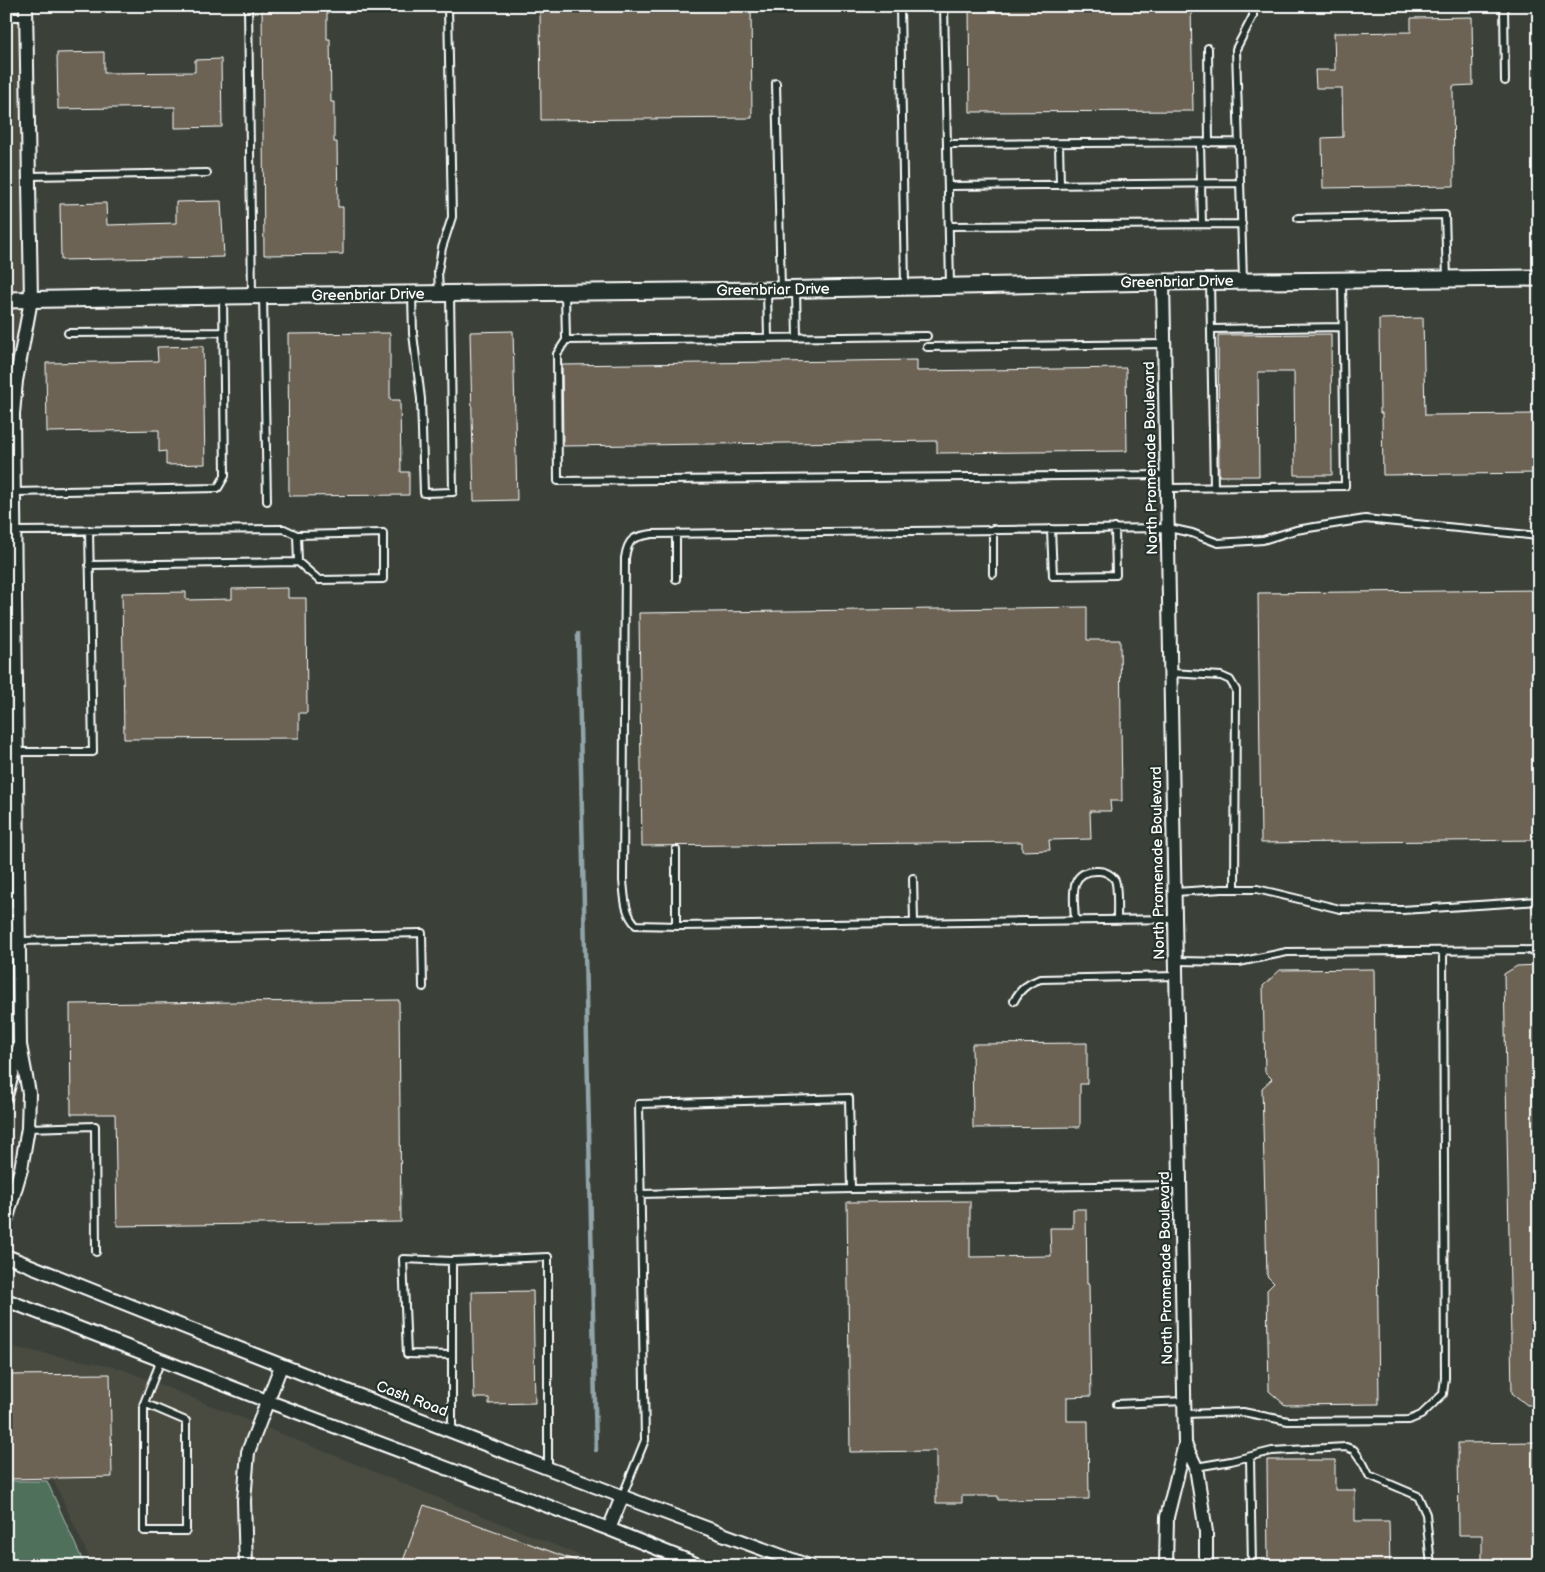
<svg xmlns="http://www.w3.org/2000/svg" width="1545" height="1572" font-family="'Balsamiq Sans',sans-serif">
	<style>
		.built { fill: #4a4b41 }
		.green { fill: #50715c; stroke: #a8b8ae }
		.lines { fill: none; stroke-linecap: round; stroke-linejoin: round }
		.stream { stroke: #92a3a9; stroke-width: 4.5 }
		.building { fill: #6c6355; stroke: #fff }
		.service-casing { stroke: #fff; stroke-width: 10 }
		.minor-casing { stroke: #fff; stroke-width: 16 }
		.tertiary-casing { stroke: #fff; stroke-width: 19 }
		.service { stroke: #26332d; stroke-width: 6 }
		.minor { stroke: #26332d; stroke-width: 12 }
		.tertiary { stroke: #26332d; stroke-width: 15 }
		.labels { text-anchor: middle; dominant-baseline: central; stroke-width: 4.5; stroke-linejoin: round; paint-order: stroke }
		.street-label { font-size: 15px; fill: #fff; stroke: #26332d }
	</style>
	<rect width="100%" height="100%" fill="#3b4139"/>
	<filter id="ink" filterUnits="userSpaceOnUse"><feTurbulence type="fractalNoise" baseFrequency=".02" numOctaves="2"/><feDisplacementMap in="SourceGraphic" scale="10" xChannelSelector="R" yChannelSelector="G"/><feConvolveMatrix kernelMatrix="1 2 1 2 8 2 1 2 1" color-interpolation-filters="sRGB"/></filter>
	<g filter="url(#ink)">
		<!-- built -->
		<path class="built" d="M6 6H26L31 300 16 381 14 516H6Z
			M6 1346 119 1368 606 1566H93L54 1481 6 1479Z"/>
		<!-- green -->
		<path class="green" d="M6 1481H47L85 1566H6Z"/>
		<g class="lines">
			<!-- stream -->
			<path class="stream" d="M578 634 596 1450"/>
		</g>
		<!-- building -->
		<path class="building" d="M262 6H327V39H330L331 102H334V142H337L338 207H343V254L264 255Z
			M540 6H751L752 118 541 120Z
			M969 6H1191L1193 111 970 112Z
			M1472 17 1473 85 1453 86 1454 186 1323 188 1322 138 1343 137 1342 88H1316L1315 70H1335L1334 33 1411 32V18Z
			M104 52V73L195 72V60L221 59 222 127 175 128V107L58 109 57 53Z
			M221 201 224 257 61 260 60 204 106 203 107 225 176 223V202Z
			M1423 318 1425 415 1539 414V473L1383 475 1382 413H1380L1379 319Z
			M513 331 517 500 474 501 470 332Z
			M390 333V400H400L401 472H409V495L289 496 288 334Z
			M1331 334 1332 475H1295L1294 372H1258L1259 476H1219L1218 335Z
			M203 346 205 464 166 465V451L159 452V430L47 432 46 363 158 361 157 347Z
			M917 360V371L1126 368 1127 451 937 453V441L563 446 562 365Z
			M288 588V598H306L307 713H299V738L124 739 122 593 186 592V600L232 599V589Z
			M1539 590V840L1261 843 1258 593Z
			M1087 607V640H1120L1122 801H1110L1111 811H1090L1091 839 1049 840 1050 850 1022 851V842L642 846 639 613Z
			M1539 965V1405H1527L1512 1393 1504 974 1517 966Z
			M1374 969 1379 1404 1285 1405 1269 1391 1267 1290 1274 1283 1267 1276 1262 1088 1272 1079 1265 1072 1263 986 1280 970Z
			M399 1000 401 1222 117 1226 115 1114H71L70 1004Z
			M1087 1043V1084H1080V1127L973 1128 972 1044Z
			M970 1201V1257L1051 1256 1050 1228H1073V1209H1086L1087 1284H1089L1091 1396 1067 1397V1421H1088L1089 1499 998 1500V1496H962V1503H936V1451L850 1452 847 1202Z
			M533 1291 535 1403 489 1404V1398H474L472 1292Z
			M110 1374 112 1477 6 1479V1375Z
			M1539 1442V1566H1482V1535H1459L1458 1443Z
			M1267 1460H1335V1490H1355V1521H1389L1390 1566H1268Z
			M424 1505 585 1564V1566H401Z"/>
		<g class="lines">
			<defs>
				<path id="service" d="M248 6 252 295
					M900 6 905 286
					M944 6 950 285
					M1504 6 1505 81
					M6 17H27
					M1208 48 1209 143
					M776 83 781 289
					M1200 143 1202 224
					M947 144 1239 142
					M1059 144 1060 185
					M29 176 207 173
					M948 186 1240 183
					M1298 218 1445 215 1447 279
					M949 226 1242 224
					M1243 280 1236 49 1253 16V6
					M1210 282 1214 487
					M767 290 768 338
					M796 290 797 338
					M439 293 438 271 442 248 452 217 448 6
					M565 293 566 340 557 354 558 481 1167 475
					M412 295 413 334 421 399 424 493 453 492 450 294
					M263 296 267 501
					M1211 329 1342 327
					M68 333 223 332
					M566 340 927 336
					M927 347 1165 344
					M1168 488 1345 486 1342 281
					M14 492 218 488 225 476 223 296
					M993 529V574
					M1051 529 1053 576 1116 575 1115 528
					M14 531 284 529 297 535 383 533V579L319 580 298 562 89 565
					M676 534V579
					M297 535 298 562
					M1171 673 1221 676 1230 680 1236 690 1235 889
					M17 752H93L89 530
					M6 845 18 844
					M913 878 914 922
					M1175 892 1222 889H1257L1340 909 1402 910 1539 901
					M6 911H18
					M1176 919 680 926 636 925C624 912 625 898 623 881L625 558C628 538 633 537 652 534L1169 528 1192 533 1218 543 1263 540 1296 530 1365 519 1539 536
					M1075 920C1074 898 1067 869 1099 871 1105 871 1112 875 1115 880 1118 887 1117 911 1117 920
					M676 926V850
					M19 941 422 933 423 987
					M1176 961 1239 962 1287 952 1539 950
					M1014 1001C1020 989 1028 983 1041 979L1177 976
					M28 1128 95 1126 96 1252
					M640 1194 851 1189
					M452 1261V1432
					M452 1355 407 1354 403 1259 452 1261 548 1257V1469
					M144 1403 186 1421V1531H144V1403L161 1360
					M1117 1404 1184 1401
					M1185 1414 1243 1412 1288 1421 1409 1420 1421 1415 1443 1394 1445 1378 1443 951
					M1250 1457 1252 1566
					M1196 1467 1231 1461 1272 1451 1346 1447 1354 1450 1363 1463 1369 1475 1418 1496 1426 1514 1431 1566
					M622 1497 645 1440 639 1104 849 1098 851 1189 1180 1185"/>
				<path id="minor" d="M1163 282 1185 1444 1167 1517 1166 1566
					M6 1096 19 1048
					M6 1221 21 1169 28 1128 29 1093 20 1045 13 414 16 381 31 300 26 6
					M6 1256C273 1363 539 1467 809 1566
					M6 1300 267 1401 609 1529 701 1566
					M1185 1444 1196 1467 1206 1532V1566
					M609 1529 622 1497
					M246 1566 244 1501 248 1452 281 1366"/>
				<path id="tertiary" d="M6 300 223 296 767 290 1163 282 1539 278"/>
			</defs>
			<!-- service casing -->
			<use href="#service" class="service-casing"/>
			<!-- minor casing -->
			<use href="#minor" class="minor-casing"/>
			<!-- tertiary casing -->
			<use href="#tertiary" class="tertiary-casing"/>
			<!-- service -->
			<use href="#service" class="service"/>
			<!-- minor -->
			<use href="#minor" class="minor"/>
			<!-- tertiary -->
			<use href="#tertiary" class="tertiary"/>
		</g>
	</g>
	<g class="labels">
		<!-- street labels -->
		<g class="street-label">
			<text transform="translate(1177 282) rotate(-1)">Greenbriar Drive</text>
			<text transform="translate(773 290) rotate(-1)">Greenbriar Drive</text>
			<text transform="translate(368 295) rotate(-1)">Greenbriar Drive</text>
			<text transform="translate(1151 458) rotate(-91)">North Promenade Boulevard</text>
			<text transform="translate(1158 863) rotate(-91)">North Promenade Boulevard</text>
			<text transform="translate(1166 1268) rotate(-91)">North Promenade Boulevard</text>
			<text transform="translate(412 1399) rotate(21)">Cash Road</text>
		</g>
	</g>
	<!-- margin -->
	<rect width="1545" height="1572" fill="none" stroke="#26332d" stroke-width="25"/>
	<rect x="12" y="12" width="1520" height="1547" fill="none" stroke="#fff" stroke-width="2" filter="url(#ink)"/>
</svg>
